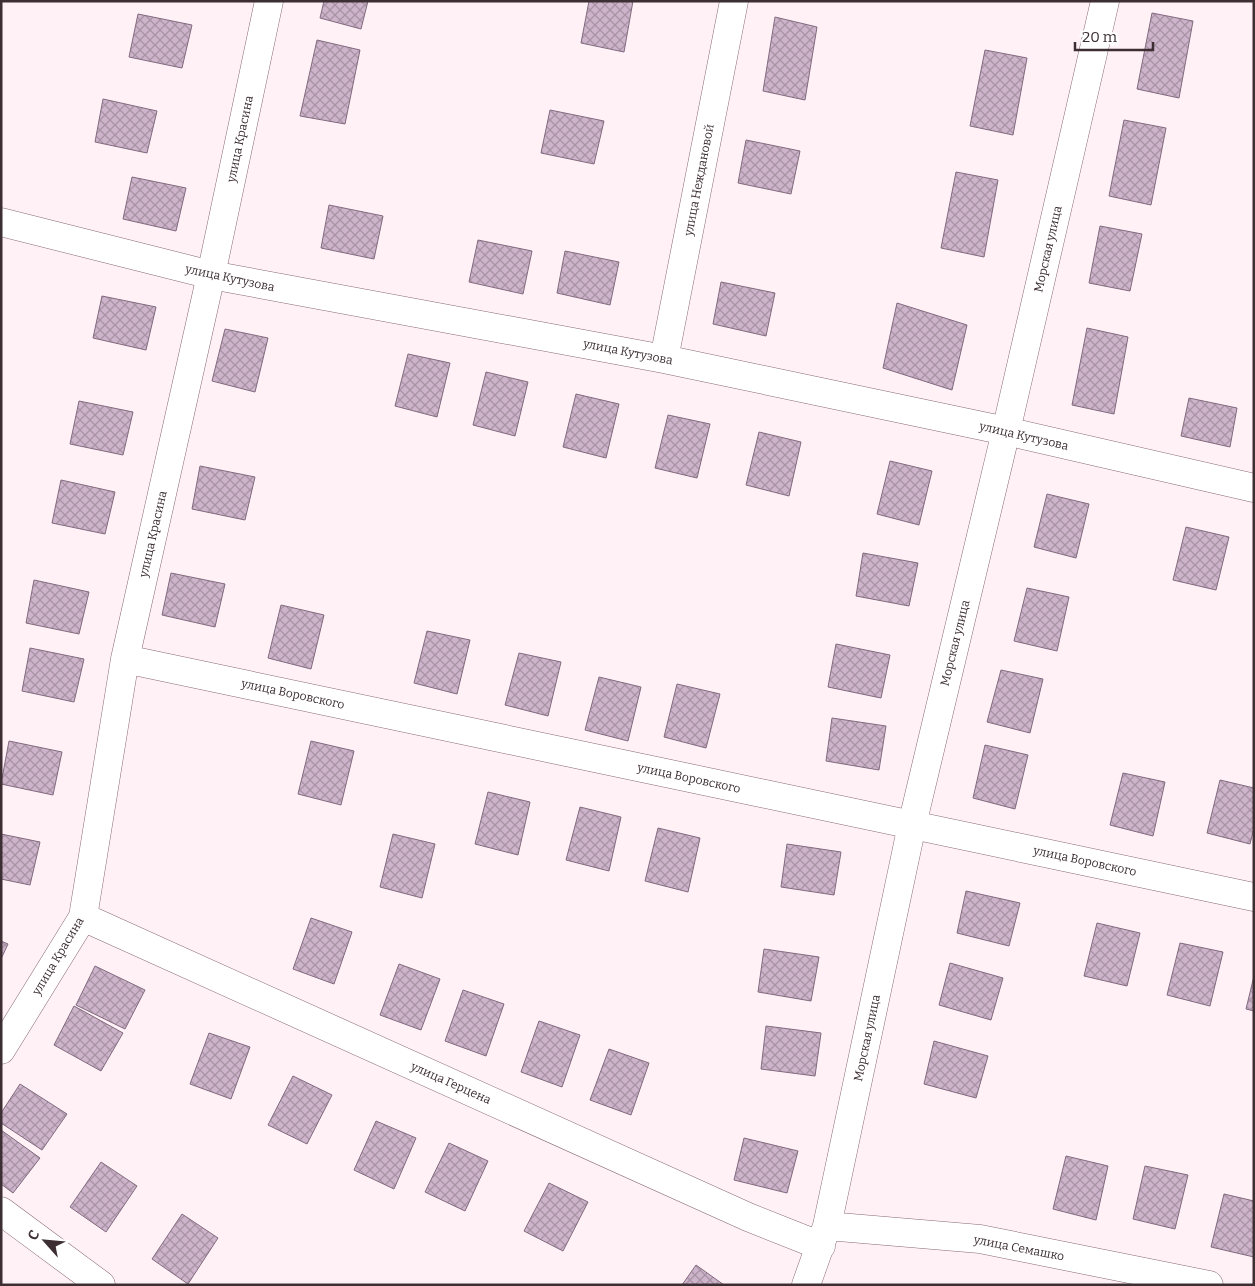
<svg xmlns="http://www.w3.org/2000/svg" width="1255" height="1286" font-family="Bitter,serif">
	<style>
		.building { fill: url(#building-cross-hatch); stroke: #816a7f }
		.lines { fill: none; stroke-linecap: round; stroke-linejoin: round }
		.street-casing { stroke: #886a74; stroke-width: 29 }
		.street { stroke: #fff; stroke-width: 28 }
		.labels { text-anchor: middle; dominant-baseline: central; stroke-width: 5; stroke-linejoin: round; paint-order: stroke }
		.street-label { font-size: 12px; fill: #3c2e33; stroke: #fff }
	</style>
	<defs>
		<pattern id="building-cross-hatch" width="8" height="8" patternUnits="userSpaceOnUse" patternTransform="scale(1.25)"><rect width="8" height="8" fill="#cdb4cb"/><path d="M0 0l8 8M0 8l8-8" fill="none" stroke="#a893a5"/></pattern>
	</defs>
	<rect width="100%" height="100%" fill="#fff1f5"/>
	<!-- building -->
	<path class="building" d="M324 1H368L361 29 320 18Z
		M589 1H633L624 52 581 43Z
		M1152 13 1193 21 1179 98 1137 89Z
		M138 14 192 25 182 68 129 57Z
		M775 17 817 27 805 100 763 91Z
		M317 40 360 50 345 124 300 116Z
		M985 50 1027 58 1013 135 970 126Z
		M103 99 157 111 147 153 95 142Z
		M550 110 604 121 594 164 541 153Z
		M1124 120 1166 128 1151 205 1109 196Z
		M746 140 800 151 791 194 738 183Z
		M956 172 998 180 984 257 941 248Z
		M132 177 186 188 176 231 123 219Z
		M329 205 383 216 374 259 321 248Z
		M1100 226 1142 234 1130 291 1089 283Z
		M478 240 532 251 523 294 469 282Z
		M565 251 619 262 610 305 557 293Z
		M721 282 775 293 766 336 713 324Z
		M102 296 156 307 146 350 93 338Z
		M897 303 967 325 952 390 883 368Z
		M1087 328 1128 337 1114 414 1072 405Z
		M225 329 268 338 255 392 212 381Z
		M408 354 450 363 437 417 395 406Z
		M486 372 528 382 515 436 473 425Z
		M576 394 619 404 606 458 563 447Z
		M1189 398 1237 408 1230 447 1181 436Z
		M79 401 133 412 123 455 70 444Z
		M668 415 710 424 697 478 655 468Z
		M759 432 801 442 789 496 746 485Z
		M890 461 932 471 919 525 877 514Z
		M200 466 255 477 245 520 192 509Z
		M61 480 115 492 105 534 52 523Z
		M1047 494 1089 504 1076 558 1034 547Z
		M1186 527 1229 537 1216 590 1173 580Z
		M863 553 918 563 909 606 856 596Z
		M171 573 225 584 215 627 162 615Z
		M34 580 89 592 79 634 26 623Z
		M1027 588 1069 597 1057 651 1014 641Z
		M281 605 324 615 311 669 268 658Z
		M427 631 470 640 457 694 414 683Z
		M836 644 890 655 881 698 828 687Z
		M30 648 84 659 74 702 22 691Z
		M519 653 561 662 548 716 505 705Z
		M1001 670 1043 679 1030 733 987 722Z
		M599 677 641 687 628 741 585 730Z
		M677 684 720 694 706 748 664 737Z
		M832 718 886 726 879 770 826 761Z
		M9 741 62 752 53 795 1 784Z
		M311 741 354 751 341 805 298 794Z
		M985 745 1028 755 1015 809 973 798Z
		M1123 773 1165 782 1153 836 1110 825Z
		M1220 780 1254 788V828L1250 844 1207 833Z
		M488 792 530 802 518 855 475 844Z
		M580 807 621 817 609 871 566 860Z
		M658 828 700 838 688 892 645 881Z
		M1 834 40 842 30 885 1 879Z
		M393 834 435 844 422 898 380 887Z
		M787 844 841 852 834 895 781 887Z
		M966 891 1020 903 1009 946 957 933Z
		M311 918 352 932 334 984 293 969Z
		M1097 923 1140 933 1127 986 1084 976Z
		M1 941 8 944 1 959Z
		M1180 943 1223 952 1210 1006 1167 995Z
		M764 949 819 957 811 1001 758 992Z
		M950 963 1003 978 991 1020 939 1005Z
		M399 964 440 979 421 1030 380 1015Z
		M95 966 145 990 125 1029 76 1005Z
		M1254 976V1011L1246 1009Z
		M463 990 504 1004 486 1056 445 1041Z
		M74 1006 123 1033 101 1071 54 1045Z
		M539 1021 580 1035 562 1087 521 1072Z
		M766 1026 821 1033 815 1076 761 1069Z
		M209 1033 250 1047 231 1099 190 1084Z
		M934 1041 988 1056 976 1098 924 1084Z
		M609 1049 649 1063 631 1115 590 1100Z
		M293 1076 332 1095 307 1144 268 1125Z
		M20 1084 67 1114 42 1150 1 1123V1113Z
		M376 1121 416 1138 394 1189 354 1170Z
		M1 1130 40 1158 13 1193 1 1184Z
		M744 1138 798 1151 787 1193 734 1180Z
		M449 1143 488 1161 465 1211 425 1192Z
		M1066 1156 1108 1166 1096 1220 1053 1209Z
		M101 1162 137 1186 106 1232 70 1207Z
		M1145 1166 1188 1175 1175 1229 1133 1219Z
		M549 1183 588 1202 563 1251 524 1231Z
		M1224 1194 1254 1201V1257L1211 1247Z
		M182 1214 218 1238 188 1284 152 1259Z
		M696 1265 724 1285H682Z"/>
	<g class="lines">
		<defs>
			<path id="street" d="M1 222 211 275 664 359 1006 431 1254 488
				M664 359 734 1
				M125 659 1254 897
				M83 917 748 1217 821 1246
				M1 1050 83 917 125 659 211 275 269 1
				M1 1211 101 1285
				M827 1226 980 1239 1209 1285
				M806 1285 827 1226 912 825 1006 431 1105 1"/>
		</defs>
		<!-- street casing -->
		<use href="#street" class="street-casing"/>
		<!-- street -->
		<use href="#street" class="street"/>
	</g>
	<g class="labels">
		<!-- street labels -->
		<g class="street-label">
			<text transform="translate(240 139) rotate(-78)">улица Красина</text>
			<text transform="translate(699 180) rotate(-79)">улица Неждановой</text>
			<text transform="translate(1048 249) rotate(-77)">Морская улица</text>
			<text transform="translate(230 278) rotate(12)">улица Кутузова</text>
			<text transform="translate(628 352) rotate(11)">улица Кутузова</text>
			<text transform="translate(1024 436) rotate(13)">улица Кутузова</text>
			<text transform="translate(153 534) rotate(-77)">улица Красина</text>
			<text transform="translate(955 643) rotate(-76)">Морская улица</text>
			<text transform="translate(293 694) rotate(12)">улица Воровского</text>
			<text transform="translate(689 778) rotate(12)">улица Воровского</text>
			<text transform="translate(1085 861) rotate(12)">улица Воровского</text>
			<text transform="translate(58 956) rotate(-59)">улица Красина</text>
			<text transform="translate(867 1038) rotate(-78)">Морская улица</text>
			<text transform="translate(451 1083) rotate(24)">улица Герцена</text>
			<text transform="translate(1019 1248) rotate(11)">улица Семашко</text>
		</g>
	</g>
	<!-- border -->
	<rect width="1255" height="1286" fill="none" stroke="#3c2e33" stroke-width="5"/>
	<!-- north arrow -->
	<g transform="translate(45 1241) rotate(297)" stroke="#ffffff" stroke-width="4" paint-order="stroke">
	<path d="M0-4L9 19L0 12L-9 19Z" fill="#3c2e33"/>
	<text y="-8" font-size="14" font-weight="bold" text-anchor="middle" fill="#3c2e33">С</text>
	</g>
	<!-- scale -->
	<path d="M1075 42v8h78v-8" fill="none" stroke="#3c2e33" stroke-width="2.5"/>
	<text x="1082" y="42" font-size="15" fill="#3c2e33" stroke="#ffffff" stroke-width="4" paint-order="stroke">20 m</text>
</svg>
